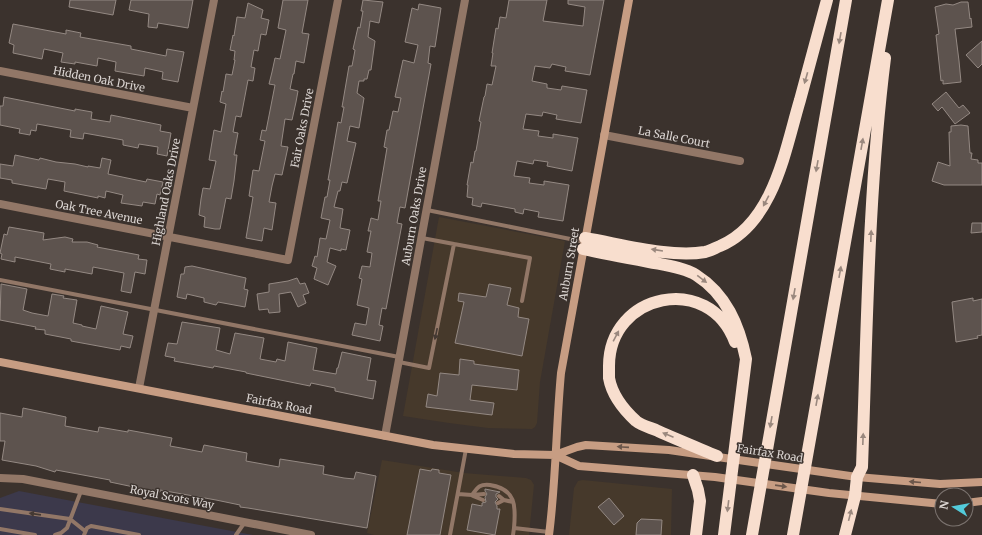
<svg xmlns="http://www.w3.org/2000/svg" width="982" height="535" font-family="Merriweather,serif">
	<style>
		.commercial { fill: #46392b }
		.education { fill: #3c394b }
		.building { fill: #5d534e; stroke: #948983 }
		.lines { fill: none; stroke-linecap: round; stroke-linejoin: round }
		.lane { stroke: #927767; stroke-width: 4 }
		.street { stroke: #927767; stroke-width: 8 }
		.secondary { stroke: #c79d83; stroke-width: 8 }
		.highway { stroke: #f8dece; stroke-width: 12 }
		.oneway { fill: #9a887e }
		.oneway2 { fill: #443933 }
		.oneway3 { fill: #6c574b }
		.labels { text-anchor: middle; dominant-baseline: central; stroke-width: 3; stroke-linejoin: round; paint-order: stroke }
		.street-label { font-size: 11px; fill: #dbd5d2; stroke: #3b322d }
	</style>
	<rect width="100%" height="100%" fill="#3b322d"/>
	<!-- commercial -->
	<path class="commercial" d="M439 217 565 241 540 382 537 423 535 427 532 429 488 428 449 423 403 416Z
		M382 460 464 473 526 478 531 480 534 485 529 535H374L367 533Z
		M583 480 672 489 671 535H569L574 488 578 481Z"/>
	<!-- education -->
	<path class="education" d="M19 491 253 535H0V498Z"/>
	<!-- building -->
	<path class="building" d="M70 0H116L113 15 69 7Z
		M131 0H193L188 28 158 23 157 28 148 27 149 14 129 10Z
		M283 0H308L302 33 309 34 304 63 296 61 294 74H293L290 89 298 91 296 102 292 120 285 119 281 146 288 147 282 175 275 174 272 186 269 202 276 203 272 230 264 228 262 241 246 238 253 197 249 196 253 170 259 171 265 141 260 140 262 130 266 131 275 85 269 84 272 72 275 58 280 59 286 30 278 28Z
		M363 0 383 2 379 23 370 21 368 37 375 41 371 70H369L367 79H364V81H359L357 93 364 98 359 128 350 126 347 141 356 143 347 183 342 182 340 191H338L334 207 343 209 340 228 350 230 346 250 341 249V251L330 248 327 262 336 266 328 285 314 279 317 268 312 266 315 256 317 257 320 238 326 239 330 220 321 218 325 197H327L330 180H328L338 122 341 123 344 107H342L349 66H352L355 50 353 49 358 27 360 28 363 11H361Z
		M509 0H547L543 21 583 26 585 7 568 4V0H604L590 75 565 71 566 67 552 64 550 68 535 66 532 81 547 84V88L561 90 562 86 587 90 581 123 556 119 557 115 543 112 542 116 526 114 523 129 539 131 538 136 553 138V134L578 138 572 171 547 166 548 162 534 160 533 164 517 161 514 176 530 178 529 183 544 185V181L569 185 563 221 538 217 539 212 524 209 523 214 515 212V209L482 203 481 207 472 205 473 198 467 197 468 185H467L471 162 473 163 475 151H476L481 122 479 121 484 97 485 96 487 84 492 85 496 66H491L493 53H492L496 28 498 29 500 17 506 18Z
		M961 2H968L970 19 971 18 972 27 955 29 959 61 961 82 943 84V80L941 81 936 35 939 34 935 7 946 4 953 5Z
		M248 3 263 10 261 18 269 20 266 35 261 34 258 51 254 50 251 67 255 68 253 81 248 80 241 117 236 116 233 132 238 133 234 155H237L234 181 231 199 226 198 220 229H215L204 227 205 217 199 215 201 199 203 188 210 189 216 161 209 160 214 130 221 132 226 104 220 102 222 91 223 92 226 74 232 75 235 60H234L235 51 230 50 233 35 234 36 237 17 245 18Z
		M419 4 441 8 435 47 430 46 428 63 431 64 405 208 400 207 397 223 402 224 386 309 382 308 379 325 383 326 380 341 352 335 355 323 366 325 369 308 357 305 362 279 359 278 362 266 370 267 372 253 367 252 371 231H368L371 218 378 220 381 201H378L387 148 384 147 387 130H389L393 111 398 112 401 98 395 97 403 60 414 63 418 45 405 42 412 8 418 10Z
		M13 24 66 34V30L81 33 80 37 131 46V49L166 56 167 49 184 52 178 82 162 79 163 72 145 68 144 76 115 71 116 62 98 58 97 66 75 62V64L61 62 63 53 44 49 42 59 13 53 14 45 9 43Z
		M982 41V64L978 68 966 55Z
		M946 92 959 108 963 105 970 113 955 124 942 107 938 111 932 104Z
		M4 97 75 111V109L92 112 91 119 110 122 111 115 161 125 160 131 171 133 167 156 157 154 158 147 139 144 138 148 123 145V140L84 133 83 139 70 137 71 130 37 124 36 131 31 130 30 135 19 133 20 129 0 125V106H3Z
		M961 125 968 126 970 153H972L971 159 978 160V163H982V185H944L932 181 938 162 950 166 949 132H951V126Z
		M15 155 39 160 40 158 56 162 75 164 88 167V166L100 168 102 158 111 160 108 174 146 182 147 179 163 182 160 195 157 194 155 204 143 202 142 206 121 203 123 195 106 191 105 198 98 196V198L64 191 65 182 48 179 46 189 12 183V180L0 178V164L13 166Z
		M972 223H982V232L971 233Z
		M9 227 44 233 43 240 65 237 73 239 72 242H87L98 245 97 247 139 255 138 259 147 260 145 274 135 272 131 293 121 291 124 273 93 267 92 274 65 269V272L50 269 51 264 15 257V262L1 259 2 254 0 253 4 234 7 235Z
		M192 266 246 278 244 289 248 290 245 307 218 302 216 305 204 302V298L187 294 186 299 177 297 181 274H184L185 267Z
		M297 278 300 284 305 283 309 293 303 295 306 303 298 307 291 292 279 294 280 312 269 313 268 309 259 310 257 294 269 292V284L288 281Z
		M1 284 27 289 23 310 32 313 48 316 52 294 64 296 63 298 77 300 73 323 82 325V326L96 329 101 306 128 312 123 334 133 336 130 348 121 346 120 350 71 341V339L45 334V330L35 329 36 327 0 320Z
		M489 284 511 288 507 305 519 308 518 317 529 319 522 356 455 343 464 302 458 301 459 293 486 297Z
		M973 298V301L982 299V335L977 336 978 338 956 342 952 302Z
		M182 322 220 328 216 350 230 354 235 333 264 338 260 359 276 362 277 359 285 361 288 342 317 348 313 370 336 374 337 368H338L342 352 371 358 367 380 376 381 373 399 335 391V388L311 383 310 386 246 373V372L214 366 213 368 174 361 175 358 165 356 168 343 177 344Z
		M460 359 474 361V364L519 370 517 390 472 385 470 400 494 403 492 415 426 407 428 394 437 396 440 373 459 375Z
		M23 408 66 417 65 426 98 432 99 427 128 432V430L172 438 170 446 181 448 202 452 204 445 247 453 246 461 279 467 280 459 324 466 323 474 344 478 354 479 356 472 376 476 367 528 248 508 240 507V505L216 500 160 490V492L129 486 110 482V480L56 470 55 472 36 466 2 460 5 441H0V413L22 417Z
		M420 469 431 471 432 469 439 470V473L451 475 440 535H407Z
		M485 489 500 492 496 494V497L498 499 495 502 497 506V509H500L495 535 467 530 472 504 482 506V503L486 502 485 497 487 494 485 491Z
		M609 498 624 516 614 525 598 507Z
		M641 519 662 520 661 535H636L637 523Z"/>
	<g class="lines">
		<!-- lane -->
		<path class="lane" d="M427 210 585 242
			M422 238 454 244
			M0 280 399 357
			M399 362 429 368 454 244 530 258 522 301
			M458 494 472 495C478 487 479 484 490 485 516 489 516 506 514 528
			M472 495 484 494
			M473 496 483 500
			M499 496 504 500 513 502
			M498 503 504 500
			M0 509 70 519 85 531
			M0 529 35 535
			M55 535 61 533 67 528 81 491
			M84 535 87 528 91 526 139 535
			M236 535 245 522
			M450 535 466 449
			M513 535 514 528 549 532"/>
		<!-- street -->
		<path class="street" d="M0 71 193 108
			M604 135 740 161
			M0 204 288 260 338 0
			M139 388 214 0
			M385 436 465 0
			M0 478 23 479 311 535"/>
		<!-- secondary -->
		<path class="secondary" d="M0 362 433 445 514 454 555 455 577 447 586 445 669 450 857 477 940 484 982 482
			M555 455 579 466 715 477 829 493 942 504
			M966 503 982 501
			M549 535C556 481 556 427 561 373L629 0"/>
		<!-- highway -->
		<path class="highway" d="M585 238C621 244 670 258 705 252 710 251 715 248 720 246 774 223 785 150 800 100 809 66 818 33 827 0
			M583 249C605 254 627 258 649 262 664 265 683 267 696 275 726 294 739 325 746 359L724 535
			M717 456C698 448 678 440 658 431 652 428 642 426 636 421 624 410 612 395 609 378 609 375 609 370 609 366 609 293 709 272 735 342
			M693 475 698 490 700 501 696 535
			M752 535 846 0
			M793 535 888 0
			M845 535 855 496 857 477 862 467C867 331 868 193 885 58"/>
	</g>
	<!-- one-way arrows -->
	<defs><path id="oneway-solid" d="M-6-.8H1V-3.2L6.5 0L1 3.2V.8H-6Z"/></defs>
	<g class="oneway">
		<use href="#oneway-solid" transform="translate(840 38) rotate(100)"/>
		<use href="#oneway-solid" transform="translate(806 78) rotate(106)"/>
		<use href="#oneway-solid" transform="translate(862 144) rotate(-80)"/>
		<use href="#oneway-solid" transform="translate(817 166) rotate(100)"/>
		<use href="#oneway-solid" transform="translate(766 201) rotate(118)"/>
		<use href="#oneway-solid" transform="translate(871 236) rotate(-88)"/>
		<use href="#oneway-solid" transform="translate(657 250) rotate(-171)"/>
		<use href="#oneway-solid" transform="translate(840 272) rotate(-80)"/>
		<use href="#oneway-solid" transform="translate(702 279) rotate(37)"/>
		<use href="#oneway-solid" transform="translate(794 294) rotate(100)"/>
		<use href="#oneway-solid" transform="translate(616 336) rotate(-62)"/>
		<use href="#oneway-solid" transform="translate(817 400) rotate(-80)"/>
		<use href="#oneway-solid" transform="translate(771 422) rotate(100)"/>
		<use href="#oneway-solid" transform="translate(668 435) rotate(-157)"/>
		<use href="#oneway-solid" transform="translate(863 439) rotate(-88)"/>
		<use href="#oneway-solid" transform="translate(728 506) rotate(97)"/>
		<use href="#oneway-solid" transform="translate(850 515) rotate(-76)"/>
	</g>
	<g class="oneway2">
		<use href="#oneway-solid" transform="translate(436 334) rotate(102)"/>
		<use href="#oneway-solid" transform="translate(35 514) rotate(-172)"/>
	</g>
	<g class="oneway3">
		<use href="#oneway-solid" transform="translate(623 447) rotate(-176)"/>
		<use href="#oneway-solid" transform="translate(915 482) rotate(-175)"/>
		<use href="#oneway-solid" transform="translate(781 486) rotate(8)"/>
	</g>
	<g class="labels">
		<!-- street labels -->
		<g class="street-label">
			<text transform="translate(99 79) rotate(11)">Hidden Oak Drive</text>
			<text transform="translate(302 128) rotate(-79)">Fair Oaks Drive</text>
			<text transform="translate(674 137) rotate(11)">La Salle Court</text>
			<text transform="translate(166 192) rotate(-79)">Highland Oaks Drive</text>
			<text transform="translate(99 212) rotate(11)">Oak Tree Avenue</text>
			<text transform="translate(414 216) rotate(-80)">Auburn Oaks Drive</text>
			<text transform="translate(569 264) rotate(-80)">Auburn Street</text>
			<text transform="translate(279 404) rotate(11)">Fairfax Road</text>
			<text transform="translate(770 453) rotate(9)">Fairfax Road</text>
			<text transform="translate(172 497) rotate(11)">Royal Scots Way</text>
		</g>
	</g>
	<!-- north arrow -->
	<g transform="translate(954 507) rotate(281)"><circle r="19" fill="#3b322d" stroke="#7b736f"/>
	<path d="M0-3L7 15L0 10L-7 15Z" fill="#53cbda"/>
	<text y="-6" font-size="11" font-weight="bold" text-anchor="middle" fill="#dbd5d2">N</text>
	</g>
</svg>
